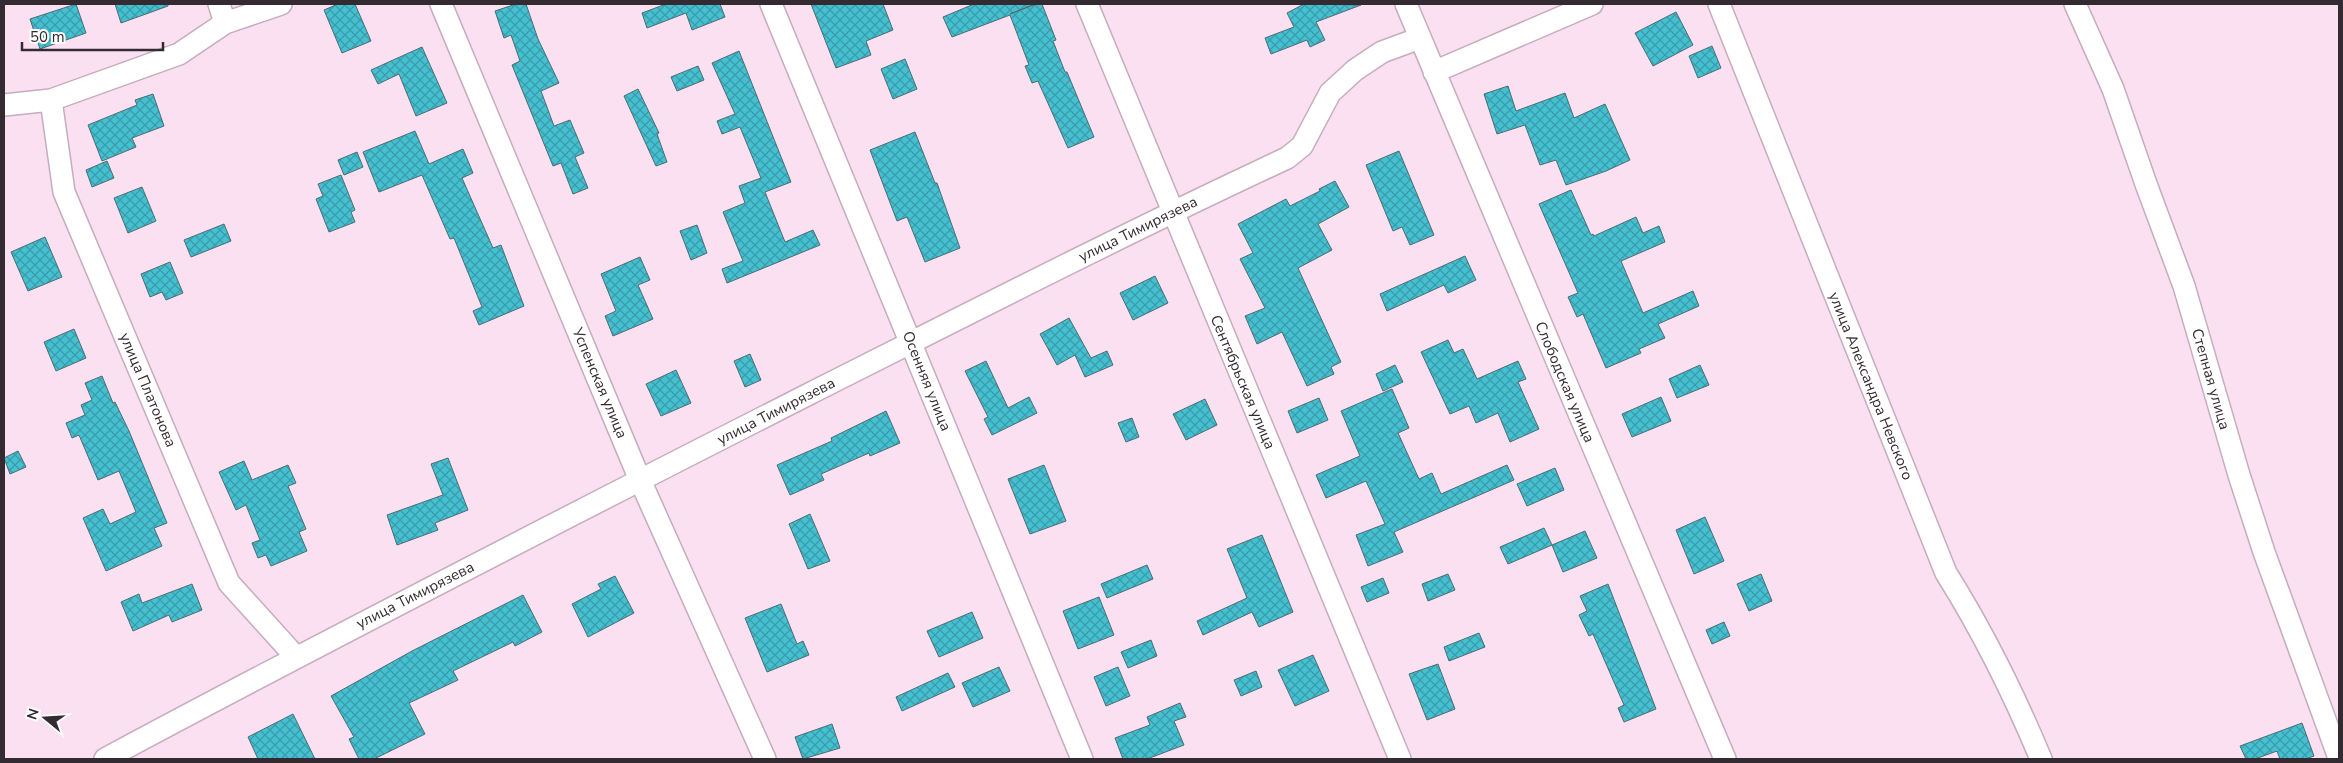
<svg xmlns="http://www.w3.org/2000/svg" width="2343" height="763" font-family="'Nunito Sans',sans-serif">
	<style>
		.building { fill: url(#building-cross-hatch); stroke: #4c6c71 }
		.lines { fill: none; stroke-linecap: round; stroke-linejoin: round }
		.minor-casing { stroke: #c6acbd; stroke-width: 24 }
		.minor { stroke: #fff; stroke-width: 21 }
		.labels { text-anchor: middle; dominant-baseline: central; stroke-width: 4; stroke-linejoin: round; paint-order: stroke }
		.street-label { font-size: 15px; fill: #342a31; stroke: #fff }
	</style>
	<defs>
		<pattern id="building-cross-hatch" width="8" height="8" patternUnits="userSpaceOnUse" patternTransform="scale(1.25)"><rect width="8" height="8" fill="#44c0d1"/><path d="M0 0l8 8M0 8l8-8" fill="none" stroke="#3a9caa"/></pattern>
	</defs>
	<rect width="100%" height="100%" fill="#fbe0f2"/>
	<!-- building -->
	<path class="building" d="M76 4 86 33 40 49 30 19Z
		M115 4H168V6L121 23Z
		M338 4H355L371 41 342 53 324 10Z
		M516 4H526L538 39 559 83 541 91 554 126 570 120 584 153 575 157 588 188 573 194 561 163 553 166 512 65 520 61 511 35 504 38 495 11Z
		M666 4H720L725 17 692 30 686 13 647 28 642 13Z
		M811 4H883L893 30 866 41 871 55 836 68Z
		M974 4H1035L1010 14 1036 4H1042L1056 40 1053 41 1065 72H1067L1094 137 1068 148 1038 81 1032 83 1025 66 1029 65 1010 15 952 37 943 17Z
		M1304 4 1361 5 1316 22 1325 40 1310 47 1307 40 1271 54 1265 38 1294 27 1287 13Z
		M1676 12 1693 45 1653 66 1635 33Z
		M1712 46 1721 68 1698 78 1689 56Z
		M422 47 447 103 416 116 399 74 378 84 371 70Z
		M739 51 791 182 765 192 785 242 813 230 820 245 727 283 722 269 743 261 723 212 745 203 739 186 761 178 740 127 722 134 717 121 735 114 712 63Z
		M905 59 917 89 893 99 881 69Z
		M698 66 704 80 677 91 671 77Z
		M1508 86 1516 111 1565 93 1574 118 1605 104 1630 160 1606 171 1566 185 1556 160 1540 165 1525 125 1497 134 1484 94Z
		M638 89 659 133 657 134 667 162 656 166 624 96Z
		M153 94 164 126 132 138 136 147 102 161 88 125 137 105 135 100Z
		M415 131 429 164 463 149 473 173 462 178 493 248 501 245 524 306 479 325 473 311 482 307 454 238 450 239 422 175 379 192 363 152Z
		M915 132 935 183H937L960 248 925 262 907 217 897 221 870 150Z
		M1399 151 1434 235 1410 245 1402 227 1393 231 1366 165Z
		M357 152 363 167 344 175 338 160Z
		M107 161 114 178 92 187 86 170Z
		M341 175 355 210 351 212 355 222 329 232 316 199 323 196 318 184Z
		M1335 181 1349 207 1318 224 1332 250 1298 268 1341 362 1331 367 1334 374 1307 386 1282 332 1257 344 1245 316 1265 308 1240 259 1253 253 1238 224 1286 199 1290 206 1320 191 1319 189Z
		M142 187 156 221 128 233 114 198Z
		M1571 190 1591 235 1593 234 1594 236 1636 217 1643 233 1659 226 1665 242 1621 261 1643 313 1693 291 1699 306 1658 324 1665 338 1639 349 1641 353 1606 368 1583 314 1577 317 1568 297 1578 293 1539 204Z
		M224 224 231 241 191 257 184 240Z
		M697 225 707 253 691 260 680 231Z
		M45 237 62 277 28 291 11 252Z
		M1465 256 1476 280 1448 293 1444 285 1387 311 1380 294Z
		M640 257 650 280 638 285 653 319 613 336 605 316 616 311 601 274Z
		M170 262 183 293 166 300 162 292 150 297 141 274Z
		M1155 276 1168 303 1133 320 1120 293Z
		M1069 318 1091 358 1107 351 1113 365 1085 377 1075 355 1057 365 1040 334Z
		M74 329 86 358 56 371 44 342Z
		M1448 340 1454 353 1463 349 1477 379 1518 361 1526 379 1518 382 1539 429 1510 442 1498 413 1476 423 1469 406 1450 414 1421 352Z
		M750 354 761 380 745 387 734 361Z
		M986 361 1008 408 1029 397 1037 413 992 435 984 419 988 417 965 371Z
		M1395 365 1403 382 1383 391 1376 374Z
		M1700 365 1709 385 1677 398 1669 379Z
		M676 370 691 403 661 416 646 384Z
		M102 376 113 403 115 402 129 431 167 523 154 528 162 546 106 571 83 518 103 509 110 524 136 512 119 471 98 480 79 435 72 438 66 423 85 415 81 405 92 400 85 383Z
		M1392 389 1409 428 1398 433 1419 479 1432 473 1441 494 1507 465 1514 480 1394 532 1403 552 1368 566 1356 535 1385 524 1366 481 1326 498 1316 475 1360 456 1341 411Z
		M1661 397 1671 421 1632 437 1622 414Z
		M1319 398 1328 420 1297 433 1288 411Z
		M1205 399 1217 425 1186 440 1173 414Z
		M886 411 900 443 870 456 869 453 821 474 824 480 790 495 777 465 832 441 831 438Z
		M1132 418 1139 437 1126 442 1118 423Z
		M18 451 26 467 10 474 4 458Z
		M448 458 468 510 435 523 438 530 397 545 387 515 443 495 431 464Z
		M244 461 252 480 288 465 296 483 288 486 306 529 299 532 307 551 271 566 266 555 258 558 252 543 260 540 246 505 236 510 219 472Z
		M1044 465 1066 521 1030 534 1008 479Z
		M1555 468 1564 490 1527 506 1517 484Z
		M810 514 830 561 808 569 789 524Z
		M1705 517 1724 561 1694 574 1676 530Z
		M1544 528 1552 545 1508 564 1500 547Z
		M1585 531 1597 558 1563 572 1552 545Z
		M1262 535 1293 612 1259 627 1252 612 1203 635 1197 621 1247 598 1227 549Z
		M1147 565 1153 579 1107 598 1101 584Z
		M1448 574 1455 590 1428 601 1422 584Z
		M1761 574 1772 601 1749 611 1737 584Z
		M615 576 634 613 588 637 572 604 601 589 598 584Z
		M1383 578 1389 593 1367 602 1361 587Z
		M192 584 202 610 172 622 169 615 133 631 121 602 139 594 142 603Z
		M1608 584 1656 709 1624 722 1618 708 1624 705 1593 634 1589 636 1579 615 1587 611 1580 596Z
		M523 595 542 632 515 646 513 642 453 671 458 680 409 703 425 734 374 759H359L349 739 354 737 331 696 412 651Z
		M1099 597 1114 635 1078 649 1063 611Z
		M781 604 797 644 803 641 809 655 767 672 745 618Z
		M972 612 983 638 939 657 927 631Z
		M1724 622 1730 636 1712 644 1706 630Z
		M1479 633 1485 647 1449 661 1444 647Z
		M1151 640 1157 656 1128 668 1121 652Z
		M1313 655 1329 691 1295 706 1278 670Z
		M1438 664 1455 709 1427 720 1409 674Z
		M999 667 1010 691 973 707 962 683Z
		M1118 667 1130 696 1106 706 1094 677Z
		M1256 671 1262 687 1241 696 1234 680Z
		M948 673 955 687 902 711 896 697Z
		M1180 703 1186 717 1174 721 1184 745 1147 759H1123L1115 738 1150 725 1147 717Z
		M293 714 315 759H258L248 737Z
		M2302 723 2314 756 2306 759H2280L2277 751 2255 759H2246L2240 746Z
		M832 724 840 748 803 759 795 737Z"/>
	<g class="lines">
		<defs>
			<path id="minor" d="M219 4 225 23
				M441 4 640 480 765 759
				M771 4 1082 759
				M1087 4 1400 759
				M1406 4 1725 759
				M1719 4 1946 573C1985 635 2013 692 2041 759
				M2075 4 2113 89 2146 184 2184 286 2239 475 2264 552 2339 758
				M1434 72 1592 4
				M51 100 64 192 229 583 296 657
				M4 105 51 100 179 54 225 23 281 4
				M105 759C338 634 573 514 809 394 968 314 1126 233 1287 158L1302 146 1330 93 1355 70 1382 52 1420 38"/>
		</defs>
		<!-- minor casing -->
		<use href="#minor" class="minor-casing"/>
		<!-- minor -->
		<use href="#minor" class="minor"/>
	</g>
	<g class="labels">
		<!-- street labels -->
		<g class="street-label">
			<text transform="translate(1138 229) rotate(-26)">улица Тимирязева</text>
			<text transform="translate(2211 379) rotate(74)">Степная улица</text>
			<text transform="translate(927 381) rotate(68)">Осенняя улица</text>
			<text transform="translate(1243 382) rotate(67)">Сентябрьская улица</text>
			<text transform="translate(1565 382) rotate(67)">Слободская улица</text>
			<text transform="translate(600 383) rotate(67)">Успенская улица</text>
			<text transform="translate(1871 386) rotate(68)">улица Александра Невского</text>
			<text transform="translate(148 390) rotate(67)">улица Платонова</text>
			<text transform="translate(776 411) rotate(-27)">улица Тимирязева</text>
			<text transform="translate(415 595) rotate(-27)">улица Тимирязева</text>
		</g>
	</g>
	<!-- border -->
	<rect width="2343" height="763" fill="none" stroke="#342a31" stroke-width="10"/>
	<!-- north arrow -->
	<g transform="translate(45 718) rotate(288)" stroke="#ffffff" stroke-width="4" paint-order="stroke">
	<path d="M0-4L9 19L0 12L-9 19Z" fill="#342a31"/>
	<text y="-8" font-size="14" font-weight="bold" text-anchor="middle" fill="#342a31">N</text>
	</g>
	<!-- scale -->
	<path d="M22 42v8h141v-8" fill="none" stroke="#342a31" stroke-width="2.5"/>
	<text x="30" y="42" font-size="15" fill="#342a31" stroke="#ffffff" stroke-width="4" paint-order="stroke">50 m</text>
</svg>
